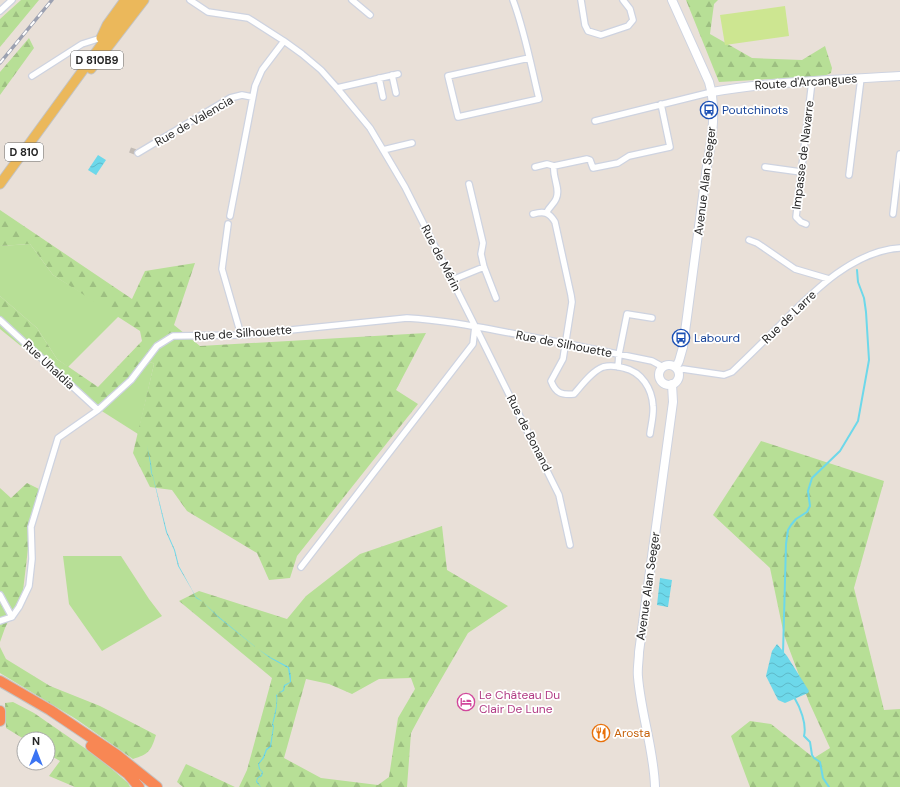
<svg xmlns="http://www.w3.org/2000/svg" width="900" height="787" font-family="'DM Sans',sans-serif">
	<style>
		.green { fill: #b7df96 }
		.forest { fill: url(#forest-firs); fill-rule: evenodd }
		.pitch { fill: #cde691 }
		.water { fill: url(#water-waves) }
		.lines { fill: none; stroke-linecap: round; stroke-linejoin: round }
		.stream { stroke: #6dd8ea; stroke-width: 2 }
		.street-tunnel { stroke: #c2bbb5; stroke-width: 5.5; stroke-dasharray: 5.5 3; stroke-linecap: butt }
		.street-casing { stroke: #ced3e0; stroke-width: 8 }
		.secondary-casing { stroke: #ced3e0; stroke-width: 10 }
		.primary-casing { stroke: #c3c3c3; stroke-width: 11 }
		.highway-casing { stroke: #c3c3c3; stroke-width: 12 }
		.street { stroke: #fff; stroke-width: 5.5 }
		.secondary { stroke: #fff; stroke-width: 8 }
		.primary { stroke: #ebb85b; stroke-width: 9 }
		.highway { stroke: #f88754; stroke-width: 10 }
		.rail-casing { stroke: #9ca1b1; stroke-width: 3.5 }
		.rail { stroke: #fff; stroke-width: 2; stroke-dasharray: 6; stroke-linecap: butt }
		.labels { text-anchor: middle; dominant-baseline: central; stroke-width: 3.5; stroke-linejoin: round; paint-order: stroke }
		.shield { fill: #fff; stroke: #686868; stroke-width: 1 }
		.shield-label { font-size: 11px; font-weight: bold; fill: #272727 }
		.street-label { font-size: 12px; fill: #272727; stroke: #fff }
		.transit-label { font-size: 12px; fill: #164399; stroke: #fff; text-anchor: start }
		.hotel-label { font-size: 12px; fill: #b23c85; stroke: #fff; text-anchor: start }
		.food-label { font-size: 12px; fill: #c56008; stroke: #fff; text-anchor: start }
	</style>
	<defs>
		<pattern id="forest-firs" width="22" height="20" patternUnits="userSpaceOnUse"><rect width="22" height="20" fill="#b7df96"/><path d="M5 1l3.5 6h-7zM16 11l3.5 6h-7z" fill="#9dbf81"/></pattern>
		<pattern id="water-waves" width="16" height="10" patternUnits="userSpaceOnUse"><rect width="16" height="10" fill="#6dd8ea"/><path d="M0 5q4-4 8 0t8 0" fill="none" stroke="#5eb9c9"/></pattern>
	</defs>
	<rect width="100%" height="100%" fill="#e9e0d8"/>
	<!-- green -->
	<path class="green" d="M30 244 53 275 119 316 68 367 57 359 37 328 0 296V246Z
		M151 362 154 364 138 434 97 408Z
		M63 556H121L149 599 162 616 102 651 69 604Z"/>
	<!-- forest -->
	<path class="forest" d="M21 0H39L0 47V19Z
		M686 0H718L714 4 710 34 752 58 802 60 825 46 832 68 831 73 824 76 719 82Z
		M29 38 34 48 0 95V72Z
		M0 210 132 299 145 271 195 263 174 325 200 346 426 333 396 390 418 404 297 556 290 578 269 580 257 553 187 511 172 490 150 487 133 453 154 364 151 362 97 408 0 329V296L37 328 57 359 98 387 142 341 140 331 53 275 30 244 0 246Z
		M761 441 884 481 854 588 884 710 900 709V787H750L731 736 750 721 771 724 814 758 830 748 809 702 784 635 770 568 713 515Z
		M27 483 39 489 31 523 23 591 5 628 0 642V488L11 498Z
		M442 526 447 570 508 606 468 633 425 707 411 733 407 787H239L247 770 272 678 179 601 199 591 287 619 306 596 360 554ZM411 678 415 689 398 718 389 777 378 785 321 778 284 758 306 679 329 684 352 694 379 679Z
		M0 647 6 659 50 686 100 706 156 735C151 751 149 754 133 759L76 719 0 673Z
		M13 702 34 713 99 758 128 783 130 787H75L49 776 60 761 48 754V739H24L6 728 5 703Z
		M186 764 235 787H183L177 782Z"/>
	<!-- pitch -->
	<path class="pitch" d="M785 6 789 36 725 45 720 15Z"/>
	<!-- water -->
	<path class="water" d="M98 155 106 160 96 175 88 170Z
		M147 445C148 451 150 458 151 464 152 469 151 472 153 476L167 532 175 550 179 566 196 597 203 602 219 617 258 649 270 657 289 667 291 676V682L285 686 284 691 277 694C278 704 276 714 273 724L274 726 271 747 267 750 264 758 259 764 260 769 263 772 262 776 258 778 257 781 261 787 256 782 257 778 261 775 262 772 259 769 258 764 263 757 266 749 270 746 273 727 272 725C274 715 278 704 276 695L283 690 284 685 290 682 288 668 270 658 258 649 219 618 203 602 196 598 192 590 178 566 174 550 166 532 153 477C150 472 151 468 150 463 149 457 148 451 147 445Z
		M660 578 672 580 668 607 657 605Z
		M777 644 787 656 809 691 808 693 785 703 778 700 766 676 772 651Z"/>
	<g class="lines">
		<!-- stream -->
		<path class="stream" d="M783 653 786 544 788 530 791 525 796 519 807 512 810 506 808 491 812 478 840 451 858 421 869 360 866 312 864 298 858 282 857 270
			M794 697C800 707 807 724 804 736L810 742 812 755 814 758 820 762 823 778 829 787"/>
		<!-- street-tunnel -->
		<path class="street-tunnel" d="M130 150 138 153"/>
		<defs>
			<path id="street" d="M190 0 208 12 248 18 284 41 302 54 321 70 337 88 370 128 405 187 475 326 473 344 301 567
				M352 0 370 15
				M513 0C525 32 531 66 539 99L458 117 448 76 529 58
				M581 0 585 25 588 31 601 35 628 26 633 20 630 9 623 0
				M0 11 12 0
				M392 75 396 93
				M32 76 82 44 101 38
				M379 78 383 97
				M337 88 398 74
				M595 121 712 92
				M383 150 412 143
				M138 153 230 98 242 95 252 97
				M535 167 547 164 554 166
				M765 167 801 172
				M849 175 861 78
				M469 184 483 243 481 254 484 267 496 298
				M547 212C549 207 554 204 556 199 561 189 552 177 554 166L587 159 590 160 593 168 618 163 629 156 670 147 661 104
				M533 214C544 211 549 212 555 222L571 295 572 302 563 359 551 381C556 394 562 395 574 394 582 385 592 371 603 367 610 365 617 366 624 368 642 372 652 389 653 406 654 415 651 425 650 434
				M893 214 900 154
				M230 216 255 86 262 70 284 41
				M228 224 222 269 241 335
				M806 224 801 222 796 217 812 81
				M749 240 757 243 795 269 829 279
				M452 280 484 267
				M0 320 98 410
				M475 326 559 495 570 545
				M618 367 619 354 627 314 652 318
				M678 371 683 369 724 375 732 372C748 357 764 341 780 325 812 293 852 251 900 248
				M0 595 12 617
				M0 621 12 617 19 607 29 586 32 559 31 527 58 438 98 410 131 380 157 346 173 336 241 335 407 318C445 320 483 328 521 335 564 343 608 352 652 361L663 367"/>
			<path id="secondary" d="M672 0 709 82C717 109 712 139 707 166L683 347 679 361 676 367
				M712 92C774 81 837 80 900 76
				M659 375a10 10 0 1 1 20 0a10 10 0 1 1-20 0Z
				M655 787C654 750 641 714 638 677 637 669 639 660 639 652L673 402 672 384"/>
			<path id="primary" d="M101 38 107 25 125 0
				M91 69 144 0
				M0 184 134 0"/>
			<path id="highway" d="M0 681 50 710 117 755 157 787
				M0 711V721
				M91 746 128 774 139 787"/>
		</defs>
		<!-- street casing -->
		<use href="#street" class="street-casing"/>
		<!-- secondary casing -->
		<use href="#secondary" class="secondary-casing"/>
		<!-- primary casing -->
		<use href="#primary" class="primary-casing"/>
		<!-- highway casing -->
		<use href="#highway" class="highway-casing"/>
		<!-- street -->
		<use href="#street" class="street"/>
		<!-- secondary -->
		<use href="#secondary" class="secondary"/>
		<!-- primary -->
		<use href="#primary" class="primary"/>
		<!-- highway -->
		<use href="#highway" class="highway"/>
		<defs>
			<path id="rail" d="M0 63 52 0"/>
		</defs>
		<!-- rail casing -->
		<use href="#rail" class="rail-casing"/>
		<!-- rail -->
		<use href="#rail" class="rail"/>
	</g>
	<!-- icons -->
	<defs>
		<symbol id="bus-ring" viewBox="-11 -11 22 22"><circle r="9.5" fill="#fff" stroke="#1a4fb4" stroke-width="1.5"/><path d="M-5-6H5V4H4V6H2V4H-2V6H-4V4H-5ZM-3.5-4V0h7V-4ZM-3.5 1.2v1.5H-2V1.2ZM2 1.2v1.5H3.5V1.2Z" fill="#1a4fb4"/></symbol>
		<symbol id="hotel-ring" viewBox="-11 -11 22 22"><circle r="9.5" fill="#fff" stroke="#d1479c" stroke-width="1.5"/><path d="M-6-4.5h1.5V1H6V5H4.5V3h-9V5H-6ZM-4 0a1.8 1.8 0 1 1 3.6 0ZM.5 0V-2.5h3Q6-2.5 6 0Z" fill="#d1479c"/></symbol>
		<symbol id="restaurant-ring" viewBox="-11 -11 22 22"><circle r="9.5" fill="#fff" stroke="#e8710a" stroke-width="1.5"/><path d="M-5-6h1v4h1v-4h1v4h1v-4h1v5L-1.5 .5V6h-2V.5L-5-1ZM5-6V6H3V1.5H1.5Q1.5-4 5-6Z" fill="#e8710a"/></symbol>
	</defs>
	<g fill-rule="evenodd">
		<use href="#bus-ring" x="699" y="100" width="20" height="20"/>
		<use href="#bus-ring" x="671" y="328" width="20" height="20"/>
		<use href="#hotel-ring" x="456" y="692" width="20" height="20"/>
		<use href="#restaurant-ring" x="591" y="723" width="20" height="20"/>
	</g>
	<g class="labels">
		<!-- shield labels -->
		<g class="shield">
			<rect x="71" y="51" width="52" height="18" rx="3"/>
			<rect x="5" y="143" width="38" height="18" rx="3"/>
		</g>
		<g class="shield-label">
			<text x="97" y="60">D 810B9</text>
			<text x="24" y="152">D 810</text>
		</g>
		<!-- street labels -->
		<g class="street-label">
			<text transform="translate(806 82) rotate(-4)">Route d'Arcangues</text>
			<text transform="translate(194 121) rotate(-30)">Rue de Valencia</text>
			<text transform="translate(803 155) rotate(-83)">Impasse de Navarre</text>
			<text transform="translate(705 181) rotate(-83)">Avenue Alan Seeger</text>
			<text transform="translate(441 258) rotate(63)">Rue de Mérin</text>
			<text transform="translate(789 317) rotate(-44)">Rue de Larre</text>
			<text transform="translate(243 333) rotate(-4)">Rue de Silhouette</text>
			<text transform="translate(564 344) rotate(11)">Rue de Silhouette</text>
			<text transform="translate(49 365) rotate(43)">Rue Uhaldia</text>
			<text transform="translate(529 433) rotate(63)">Rue de Bonand</text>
			<text transform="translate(648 586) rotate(-82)">Avenue Alan Seeger</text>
		</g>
		<!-- transit labels -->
		<g class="transit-label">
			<text x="722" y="110">Poutchinots</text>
			<text x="694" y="338">Labourd</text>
		</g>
		<!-- hotel labels -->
		<g class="hotel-label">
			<text x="479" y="695">Le Château Du<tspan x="479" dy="14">Clair De Lune</tspan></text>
		</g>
		<!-- food labels -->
		<g class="food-label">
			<text x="614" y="733">Arosta</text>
		</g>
	</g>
	<!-- north arrow -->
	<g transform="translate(36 751)"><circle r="19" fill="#ffffff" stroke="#a9a9a9"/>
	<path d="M0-3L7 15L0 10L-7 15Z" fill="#3b74f3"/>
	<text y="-6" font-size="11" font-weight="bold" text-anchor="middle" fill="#272727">N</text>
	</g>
</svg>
